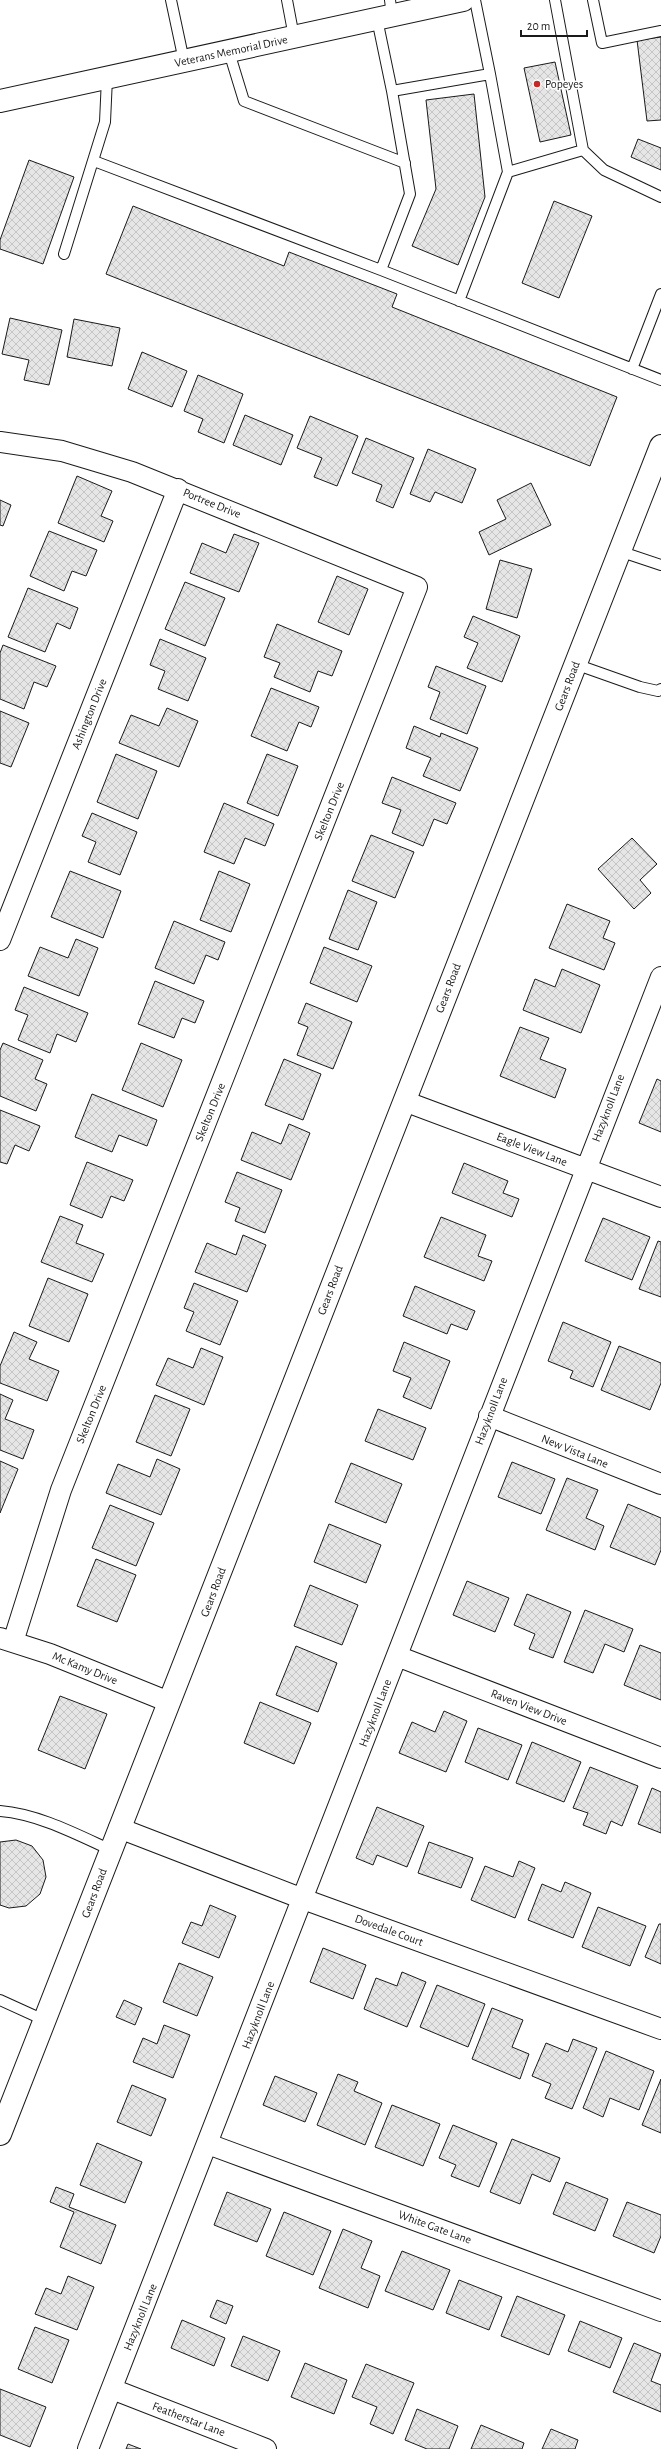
<svg xmlns="http://www.w3.org/2000/svg" width="661" height="2449" font-family="'Alegreya Sans',sans-serif">
	<style>
		.building { fill: url(#building-cross-hatch); stroke: #1a1a1a }
		.lines { fill: none; stroke-linecap: round; stroke-linejoin: round }
		.service-casing { stroke: #1a1a1a; stroke-width: 12 }
		.minor-casing { stroke: #1a1a1a; stroke-width: 22 }
		.secondary-casing { stroke: #1a1a1a; stroke-width: 24 }
		.primary-casing { stroke: #1a1a1a; stroke-width: 24 }
		.service { stroke: #fff; stroke-width: 10 }
		.minor { stroke: #fff; stroke-width: 20 }
		.secondary { stroke: #fff; stroke-width: 22 }
		.primary { stroke: #fff; stroke-width: 22 }
		.poi-dot { fill: #c62828; stroke: #fff; stroke-width: 1.5 }
		.labels { text-anchor: middle; dominant-baseline: central; stroke-width: 3; stroke-linejoin: round; paint-order: stroke }
		.street-label { font-size: 12px; fill: #1a1a1a; stroke: #fff }
		.poi-label { font-size: 12px; fill: #1a1a1a; stroke: #fff; text-anchor: start }
	</style>
	<defs>
		<pattern id="building-cross-hatch" width="8" height="8" patternUnits="userSpaceOnUse"><rect width="8" height="8" fill="#e6e6e6"/><path d="M0 0l8 8M0 8l8-8" fill="none" stroke="#c5c5c5"/></pattern>
	</defs>
	<rect width="100%" height="100%" fill="#fff"/>
	<!-- building -->
	<path class="building" d="M661 37V120L647 121 637 40Z
		M555 62 571 135 540 142 524 68Z
		M474 94 485 197 458 265 412 246 436 189 426 100Z
		M638 139 661 148V170L631 157Z
		M29 160 74 177 43 264 0 249V240Z
		M554 201 592 216 559 298 522 283Z
		M133 206 284 266 289 252 397 294 392 307 617 397 590 466 106 274Z
		M10 318 62 330 49 385 24 380 29 360 2 354Z
		M74 319 120 328 112 366 67 357Z
		M142 352 187 371 172 407 128 389Z
		M198 375 243 394 224 443 198 432 203 419 184 411Z
		M245 415 293 435 281 465 233 445Z
		M310 416 358 436 337 486 314 477 322 458 297 448Z
		M366 438 414 458 393 508 376 501 382 485 352 473Z
		M428 449 476 469 462 503 435 492 430 502 410 494Z
		M77 476 112 491 101 516 113 521 104 542 58 523Z
		M531 483 551 525 489 555 479 532 506 519 497 500Z
		M0 500 11 505 3 526 0 525Z
		M49 531 97 550 86 576 72 571 64 591 30 576Z
		M234 534 259 543 239 592 190 573 202 543 226 553Z
		M500 560 532 569 517 618 486 609Z
		M337 576 368 589 349 635 318 622Z
		M185 582 225 598 205 646 165 629Z
		M28 588 78 608 70 629 57 623 45 652 8 637Z
		M473 616 520 636 502 682 467 668 478 643 464 637Z
		M277 624 342 651 332 676 318 671 310 692 274 677 280 663 264 657Z
		M160 639 206 658 188 701 158 689 165 671 150 665Z
		M3 645 56 666 47 687 34 682 24 709 0 699V653Z
		M436 666 486 686 467 734 430 719 440 692 428 687Z
		M271 688 319 707 311 727 299 722 287 751 251 736Z
		M167 708 198 721 179 767 119 743 131 715 159 726Z
		M0 711 29 723 11 767 0 763Z
		M414 726 440 737 441 733 478 748 460 791 423 776 431 758 406 748Z
		M116 754 157 771 138 819 97 802Z
		M267 754 298 766 278 816 247 803Z
		M392 777 456 803 447 824 434 819 423 846 392 833 401 810 382 803Z
		M224 803 274 824 265 846 245 838 234 864 204 852Z
		M92 813 137 832 120 875 88 862 96 842 82 836Z
		M371 835 414 852 395 898 352 881Z
		M632 838 657 864 640 880 651 893 634 909 598 869Z
		M70 871 121 891 103 938 51 917Z
		M219 871 250 884 231 932 200 920Z
		M348 890 377 902 358 950 329 939Z
		M567 904 610 921 603 938 615 943 604 970 549 948Z
		M174 921 225 942 218 960 206 955 194 984 155 968Z
		M76 939 98 948 79 996 28 976 40 947 68 958Z
		M324 947 372 966 357 1002 310 983Z
		M562 969 600 985 581 1033 523 1010 535 979 555 987Z
		M155 981 204 1001 195 1023 182 1018 174 1038 138 1024Z
		M24 987 88 1013 76 1042 57 1034 50 1053 18 1040 28 1015 15 1010Z
		M306 1003 352 1022 333 1069 297 1055 308 1027 298 1023Z
		M520 1027 549 1038 540 1059 566 1069 555 1098 500 1076Z
		M3 1043 43 1060 35 1079 47 1084 36 1111 0 1096V1050Z
		M141 1043 182 1060 163 1107 122 1090Z
		M284 1059 321 1074 303 1120 265 1105Z
		M657 1079 661 1081V1132L639 1123Z
		M92 1094 157 1120 147 1146 119 1135 112 1152 75 1137Z
		M0 1110 40 1126 29 1151 15 1145 7 1164 0 1162Z
		M289 1124 310 1133 291 1180 241 1160 252 1132 281 1144Z
		M87 1162 133 1180 124 1201 111 1196 102 1218 70 1205Z
		M464 1163 508 1181 503 1193 519 1199 512 1217 452 1193Z
		M237 1172 282 1190 265 1233 235 1221 240 1208 225 1202Z
		M60 1216 83 1225 76 1243 104 1254 92 1282 41 1262Z
		M441 1217 486 1235 478 1256 492 1261 484 1281 424 1257Z
		M603 1218 650 1237 632 1280 585 1261Z
		M243 1235 266 1245 247 1292 195 1272 207 1243 236 1255Z
		M658 1241 661 1242V1297L639 1289Z
		M48 1278 88 1294 69 1342 29 1326Z
		M194 1283 238 1301 220 1345 186 1331 194 1312 184 1308Z
		M415 1286 475 1311 467 1330 451 1324 447 1334 403 1316Z
		M563 1322 611 1342 593 1387 570 1378 573 1371 548 1361Z
		M14 1332 37 1342 29 1359 59 1371 47 1401 0 1383V1366Z
		M404 1342 450 1361 431 1409 403 1397 411 1378 393 1371Z
		M619 1346 661 1363V1383L650 1410 601 1390Z
		M201 1348 223 1357 204 1405 156 1385 168 1358 193 1368Z
		M0 1394 13 1400 5 1419 34 1430 23 1459 0 1450Z
		M155 1395 190 1409 171 1456 136 1442Z
		M378 1409 426 1428 413 1460 365 1441Z
		M157 1459 180 1469 161 1515 106 1493 118 1464 150 1477Z
		M0 1461 18 1469 0 1513Z
		M512 1462 555 1479 541 1514 498 1497Z
		M351 1463 402 1484 386 1523 335 1502Z
		M567 1478 598 1490 586 1518 604 1526 595 1550 546 1530Z
		M628 1504 661 1518V1550L655 1565 610 1547Z
		M110 1505 154 1523 136 1566 92 1548Z
		M329 1524 381 1545 366 1583 314 1562Z
		M96 1559 136 1575 117 1622 77 1606Z
		M467 1581 509 1598 495 1632 453 1615Z
		M310 1585 358 1605 342 1645 294 1626Z
		M527 1594 571 1612 553 1658 529 1649 535 1634 514 1625Z
		M585 1610 633 1629 624 1652 605 1644 593 1673 564 1662Z
		M640 1645 661 1653V1700L624 1685Z
		M296 1646 337 1663 318 1712 276 1695Z
		M60 1696 107 1714 85 1769 38 1750Z
		M260 1702 311 1723 294 1764 244 1743Z
		M444 1711 467 1721 446 1772 399 1753 412 1722 435 1732Z
		M478 1728 522 1745 508 1780 465 1762Z
		M532 1742 581 1762 564 1802 516 1783Z
		M590 1767 638 1786 622 1826 611 1821 606 1834 583 1825 588 1813 573 1808Z
		M652 1788 661 1792V1833L638 1824Z
		M377 1807 424 1826 407 1867 377 1855 373 1865 356 1858Z
		M16 1840 32 1846 43 1860 46 1877 40 1894 26 1906 9 1908 0 1905V1842Z
		M429 1842 473 1858 461 1888 418 1873Z
		M519 1861 535 1868 515 1918 471 1900 485 1866 513 1877Z
		M565 1882 591 1893 573 1938 528 1920 542 1884 561 1892Z
		M210 1905 236 1916 219 1958 182 1943 191 1922 202 1926Z
		M598 1907 646 1926 630 1966 582 1947Z
		M659 1924H661V1964L645 1957Z
		M323 1948 366 1965 353 1999 310 1982Z
		M179 1963 213 1977 197 2016 163 2002Z
		M402 1972 426 1982 407 2027 364 2009 376 1978 397 1986Z
		M437 1985 485 2004 468 2047 420 2027Z
		M124 2000 142 2008 135 2025 116 2017Z
		M492 2008 523 2020 512 2047 529 2054 520 2079 472 2059Z
		M164 2025 190 2035 173 2078 133 2062 143 2038 157 2044Z
		M573 2039 597 2048 572 2109 545 2098 551 2084 532 2076 546 2043 568 2052Z
		M606 2051 654 2071 639 2110 610 2098 603 2117 583 2108Z
		M338 2074 358 2082 354 2091 382 2103 365 2145 317 2125Z
		M275 2076 317 2093 305 2122 263 2105Z
		M661 2079V2133L642 2125Z
		M132 2085 166 2099 151 2136 117 2122Z
		M392 2105 440 2124 423 2166 375 2147Z
		M453 2125 497 2143 479 2187 451 2176 456 2165 439 2158Z
		M512 2139 560 2158 550 2182 532 2174 520 2204 490 2192Z
		M97 2143 142 2162 125 2203 80 2185Z
		M566 2182 608 2199 595 2231 553 2214Z
		M56 2187 74 2194 69 2207 116 2225 101 2264 60 2247 74 2212 50 2202Z
		M227 2192 271 2209 257 2242 214 2225Z
		M627 2202 661 2215V2236L654 2253 613 2236Z
		M284 2212 331 2231 313 2275 266 2256Z
		M343 2229 372 2241 361 2268 380 2276 368 2308 319 2288Z
		M402 2251 450 2270 433 2310 385 2291Z
		M68 2276 94 2287 77 2330 35 2314 46 2288 61 2294Z
		M459 2280 502 2297 489 2330 446 2313Z
		M517 2296 565 2315 549 2355 501 2336Z
		M217 2300 233 2306 226 2324 210 2317Z
		M182 2320 225 2338 214 2366 171 2348Z
		M580 2321 622 2338 610 2368 568 2351Z
		M35 2327 69 2340 52 2383 18 2369Z
		M243 2336 280 2351 268 2381 231 2366Z
		M634 2343 661 2354 651 2381 661 2385V2412L613 2392Z
		M305 2363 347 2380 334 2414 291 2397Z
		M366 2364 414 2383 393 2434 370 2424 377 2407 352 2397Z
		M0 2389 46 2407 30 2447 0 2435Z
		M417 2409 458 2426 449 2449H427L405 2440Z
		M481 2425 524 2443 522 2449H471Z
		M551 2429 578 2440 575 2449H542Z
		M128 2444 141 2449H126Z"/>
	<g class="lines">
		<defs>
			<path id="service" d="M171 0 184 61
				M287 0 294 37
				M390 0 392 15
				M475 0 490 74
				M555 0 583 150 604 170 661 197
				M593 0 602 43 661 31
				M377 19 392 91
				M229 52 244 101 405 163
				M94 161 381 270 661 380
				M64 254 105 122 107 78
				M381 270 410 194 392 91 490 74 508 172 583 150
				M459 301 508 172
				M632 369 661 294
				M619 551 661 565
				M575 664 640 687 658 691 661 689
				M0 1811C38 1814 76 1834 111 1850
				M0 2000 44 2020"/>
			<path id="minor" d="M0 442 62 451 132 472 417 587 61 1490 13 1642
				M0 940 178 489
				M404 1101 661 1197
				M489 1416 661 1484
				M0 1638 50 1654 169 1702
				M397 1656 661 1758
				M119 1828 303 1899 661 2029
				M208 2144 661 2311
				M112 2389 266 2449
				M88 2449 661 977"/>
			<path id="secondary" d="M0 2134 661 446"/>
			<path id="primary" d="M0 101 463 0"/>
		</defs>
		<!-- service casing -->
		<use href="#service" class="service-casing"/>
		<!-- minor casing -->
		<use href="#minor" class="minor-casing"/>
		<!-- secondary casing -->
		<use href="#secondary" class="secondary-casing"/>
		<!-- primary casing -->
		<use href="#primary" class="primary-casing"/>
		<!-- service -->
		<use href="#service" class="service"/>
		<!-- minor -->
		<use href="#minor" class="minor"/>
		<!-- secondary -->
		<use href="#secondary" class="secondary"/>
		<!-- primary -->
		<use href="#primary" class="primary"/>
	</g>
	<!-- markers -->
	<circle class="poi-dot" cx="537" cy="84" r="4"/>
	<g class="labels">
		<!-- street labels -->
		<g class="street-label">
			<text transform="translate(231 51) rotate(-12)">Veterans Memorial Drive</text>
			<text transform="translate(212 503) rotate(22)">Portree Drive</text>
			<text transform="translate(567 686) rotate(-69)">Gears Road</text>
			<text transform="translate(89 714) rotate(-68)">Ashington Drive</text>
			<text transform="translate(329 811) rotate(-68)">Skelton Drive</text>
			<text transform="translate(448 988) rotate(-69)">Gears Road</text>
			<text transform="translate(608 1108) rotate(-69)">Hazyknoll Lane</text>
			<text transform="translate(210 1112) rotate(-68)">Skelton Drive</text>
			<text transform="translate(532 1149) rotate(21)">Eagle View Lane</text>
			<text transform="translate(330 1290) rotate(-69)">Gears Road</text>
			<text transform="translate(491 1411) rotate(-69)">Hazyknoll Lane</text>
			<text transform="translate(91 1414) rotate(-68)">Skelton Drive</text>
			<text transform="translate(575 1451) rotate(22)">New Vista Lane</text>
			<text transform="translate(213 1592) rotate(-69)">Gears Road</text>
			<text transform="translate(85 1668) rotate(22)">Mc Kamy Drive</text>
			<text transform="translate(529 1707) rotate(21)">Raven View Drive</text>
			<text transform="translate(375 1713) rotate(-69)">Hazyknoll Lane</text>
			<text transform="translate(94 1893) rotate(-69)">Gears Road</text>
			<text transform="translate(389 1930) rotate(20)">Dovedale Court</text>
			<text transform="translate(258 2015) rotate(-69)">Hazyknoll Lane</text>
			<text transform="translate(435 2227) rotate(20)">White Gate Lane</text>
			<text transform="translate(140 2317) rotate(-68)">Hazyknoll Lane</text>
			<text transform="translate(189 2419) rotate(21)">Featherstar Lane</text>
		</g>
		<!-- poi labels -->
		<g class="poi-label">
			<text x="545" y="84">Popeyes</text>
		</g>
	</g>
	<!-- scale -->
	<path d="M521 30v6h66v-6" fill="none" stroke="#1a1a1a" stroke-width="2"/>
	<text x="527" y="30" font-size="12" fill="#1a1a1a" stroke="#ffffff" stroke-width="3" paint-order="stroke">20 m</text>
</svg>
